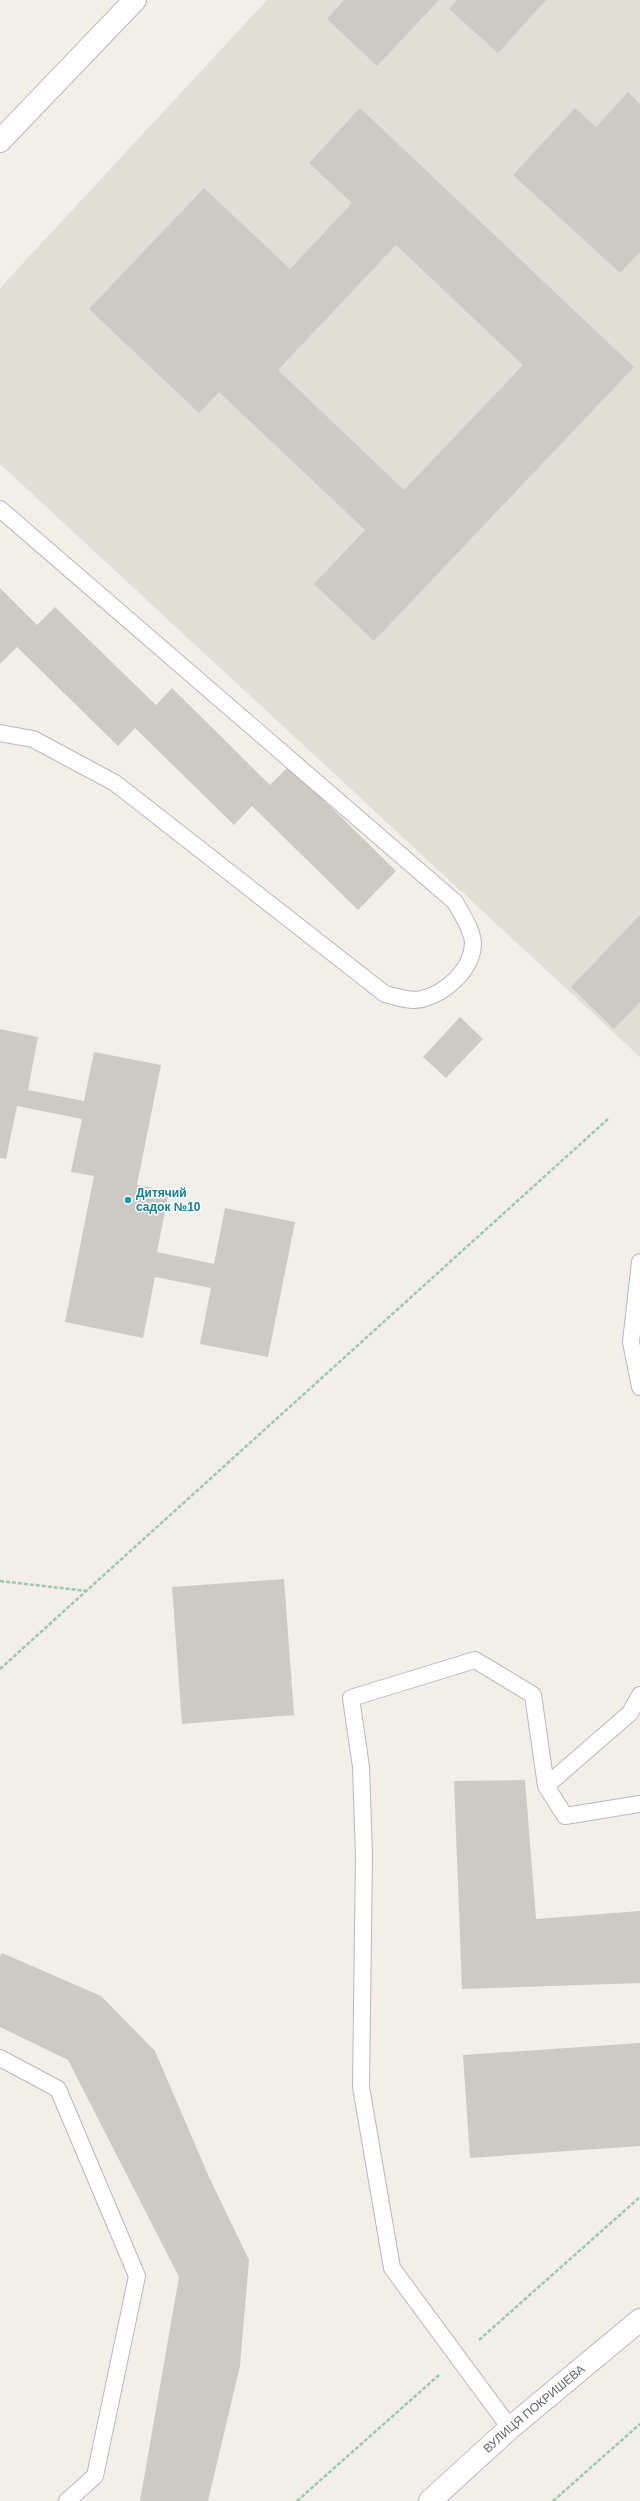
<svg xmlns="http://www.w3.org/2000/svg" width="640" height="2501" font-family="Arial,sans-serif">
	<style>
		.education { fill: #e1ded6 }
		.building { fill: #cccac5; fill-rule: evenodd }
		.lines { fill: none; stroke-linecap: round; stroke-linejoin: round }
		.lane-casing { stroke: #b5b8bc; stroke-width: 18 }
		.street-casing { stroke: #b5b8bc; stroke-width: 24 }
		.path { stroke: #9cc7a9; stroke-width: 2.5; stroke-dasharray: 4 2; stroke-linecap: butt }
		.lane { stroke: #fff; stroke-width: 16 }
		.street { stroke: #fff; stroke-width: 22 }
		.culture-dot { fill: #0f9aa8; stroke: #fff; stroke-width: 1.5 }
		.labels { text-anchor: middle; dominant-baseline: central; stroke-width: 3; stroke-linejoin: round; paint-order: stroke }
		.culture-label { font-size: 12px; font-weight: bold; fill: #0d838f; stroke: #fff; text-anchor: start }
		.street-label { font-size: 12px; fill: #5f6368; stroke: #fff }
	</style>
	<rect width="100%" height="100%" fill="#f1efe8"/>
	<!-- education -->
	<path class="education" d="M267 0H640V1057L0 464V288Z"/>
	<!-- building -->
	<path class="building" d="M344 0H439L377 66 327 19Z
		M457 0H546L498 53 449 9Z
		M628 92 640 104V252L620 273 513 175 575 108 596 127Z
		M360 108 634 367 374 641 314 584 365 530 219 392 199 413 89 309 204 188 290 269 352 203 309 163ZM396 245 523 365 404 490 278 370Z
		M0 588 37 625 55 607 156 705 172 688 270 785 289 766 396 871 358 910 252 806 234 825 135 728 118 746 17 647 0 664Z
		M640 915V1002L614 1029 571 987Z
		M460 1017 483 1039 446 1078 423 1057Z
		M0 1029 38 1037 28 1090 84 1101 94 1052 161 1065 137 1185 169 1191 157 1252 214 1264 225 1208 295 1222 268 1357 200 1344 211 1288 155 1277 143 1338 65 1322 94 1176 71 1172 82 1119 17 1106 6 1159 0 1158Z
		M284 1579 294 1715 182 1724 172 1587Z
		M525 1780 536 1919 640 1911V1983L462 1989 454 1781Z
		M2 1953 101 1996 155 2051 209 2177 249 2260 240 2366 208 2501H140L179 2277 68 2060 0 2027V1956Z
		M640 2043V2146L470 2158 463 2055Z"/>
	<g class="lines">
		<defs>
			<path id="lane" d="M0 509 455 902C461 913 473 930 473 944 472 970 446 993 422 999 410 1002 397 997 385 994L115 783 33 739 0 733
				M640 1262 631 1342 640 1387
				M546 1786 630 1713 640 1695
				M0 2058 58 2089 137 2276 95 2476 67 2501
				M510 2428 392 2268 361 2087 364 1855 361 1767 351 1698 475 1660 533 1695 546 1786 565 1816 640 1804"/>
			<g id="street">
				<path d="M0 141 135 0"/>
				<path id="s1" d="M430 2501 510 2428 640 2320"/>
			</g>
		</defs>
		<!-- lane casing -->
		<use href="#lane" class="lane-casing"/>
		<!-- street casing -->
		<use href="#street" class="street-casing"/>
		<!-- path -->
		<path class="path" d="M0 1581 87 1591
			M0 1669 608 1119
			M479 2340 640 2197
			M297 2501 439 2375
			M553 2501 640 2424"/>
		<!-- lane -->
		<use href="#lane" class="lane"/>
		<!-- street -->
		<use href="#street" class="street"/>
	</g>
	<!-- markers -->
	<circle class="culture-dot" cx="128" cy="1200" r="4"/>
	<g class="labels">
		<!-- culture labels -->
		<g class="culture-label">
			<text x="136" y="1193">Дитячий<tspan x="136" dy="14">садок №10</tspan></text>
		</g>
		<!-- street labels -->
		<g class="street-label">
			<text stroke="none"><textPath href="#s1" startOffset="139">ВУЛИЦЯ ПОКРИШЕВА</textPath></text>
		</g>
	</g>
</svg>
